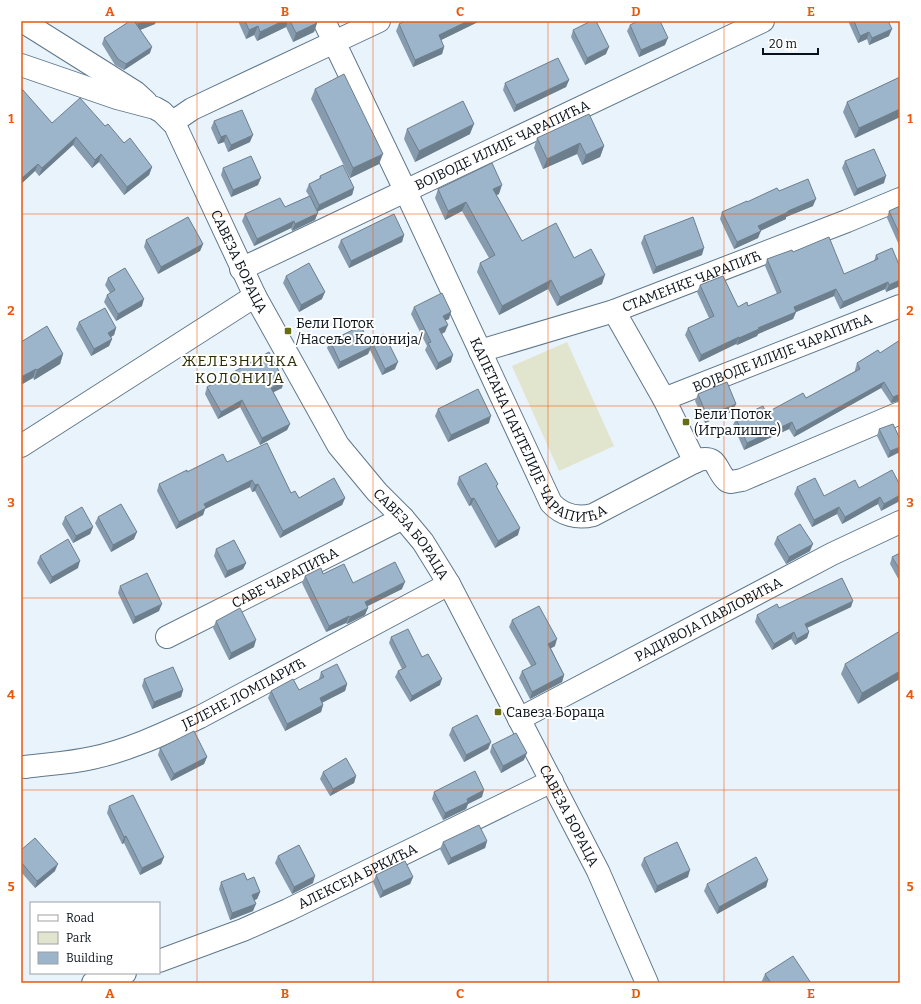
<svg xmlns="http://www.w3.org/2000/svg" width="921" height="1004" font-family="Bitter,serif">
	<style>
		.green { fill: #e2e5cd }
		.lines { fill: none; stroke-linecap: round; stroke-linejoin: round }
		.minor-casing { stroke: #60788b; stroke-width: 24 }
		.minor { stroke: #fff; stroke-width: 22 }
		.wall { fill: #869cae }
		.shaded-wall { fill: #6d7f8d }
		.building { fill: #9cb5ca; stroke: #6d7f8d }
		.grid { fill: none; stroke: #e8590c; stroke-width: 1; stroke-opacity: 0.55 }
		.poi-dot { fill: #676d12; stroke: #fff; stroke-width: 1.5 }
		.labels { text-anchor: middle; dominant-baseline: central; stroke-width: 4; stroke-linejoin: round; paint-order: stroke }
		.street-label { font-size: 14px; fill: #081119; stroke: #fff }
		.poi-label { font-size: 14px; fill: #081119; stroke: #fff; text-anchor: start }
		.neighbourhood-label { font-size: 15px; letter-spacing: 1px; fill: #2a2c03; stroke: #fff }
		.neatline { fill: none; stroke: #e8590c; stroke-width: 1.5 }
		.grid-label { font-size: 13px; text-anchor: middle; font-weight: bold; fill: #e8590c }
	</style>
	<rect width="100%" height="100%" fill="#e8f3fc"/>
	<!-- green -->
	<path class="green" d="M567 342 614 446 559 471 512 366Z"/>
	<g class="lines">
		<defs>
			<g id="minor">
				<path d="M22 21 135 92 146 102"/>
				<path id="s1" d="M324 21 406 192 551 503C562 515 577 519 593 515L698 460C719 455 715 470 727 481L731 482 742 480 900 413"/>
				<path id="s2" d="M21 65 117 98 155 108 162 112 175 125 255 296 338 445 377 492 403 518 423 542 449 584 598 871 647 983"/>
				<path d="M173 122 192 109 379 21"/>
				<path id="s3" d="M241 269 763 21"/>
				<path d="M614 311 664 399 695 462"/>
				<path id="s4" d="M480 351 614 311 847 221 900 199"/>
				<path id="s5" d="M664 399 900 306"/>
				<path d="M21 446 255 296"/>
				<path id="s6" d="M167 637 403 518"/>
				<path id="s7" d="M519 719 832 554 900 522"/>
				<path id="s8" d="M25 767C47 764 70 763 92 758 130 750 165 733 200 717L449 584"/>
				<path id="s9" d="M159 961 243 930 288 910 552 781"/>
				<path d="M93 983 125 973"/>
			</g>
		</defs>
		<!-- minor casing -->
		<use href="#minor" class="minor-casing"/>
		<!-- minor -->
		<use href="#minor" class="minor"/>
	</g>
	<!-- wall -->
	<path class="wall" d="M130 21H156L155 24 140 30 150 53 124 70 115 65 102 44 104 38Z
		M238 21H316L317 23 314 32 293 42 286 27 257 41 254 35 246 39Z
		M480 21 441 40 444 47 442 54 413 67 396 31 399 24Z
		M848 21H888L889 36 869 45 867 39 858 43Z
		M630 25 665 45 639 57 627 31Z
		M573 30 606 54 585 65 571 37Z
		M900 77V117L855 138 843 112 847 102Z
		M569 80 566 87 514 112 503 90 505 83Z
		M315 89 379 164 350 178 311 99Z
		M21 90 52 123 105 126 152 167 149 175 124 195 99 162 92 168 73 145 39 176 35 171 21 184Z
		M214 121 250 142 228 152 224 142 218 144 211 128Z
		M407 129 470 134 415 162 404 139Z
		M537 138 604 146 600 157 582 165 577 154 543 169 534 148Z
		M845 161 884 183 854 196 842 168Z
		M223 168 258 185 231 197 221 175Z
		M320 176 354 188 352 195 317 212 315 220 292 231 291 228 254 246 242 221 245 214 285 207 309 196 306 191 309 184 319 179Z
		M438 189 499 194 496 195 522 241 574 258 602 284 557 306 548 289 499 315 477 272 480 263 489 258 462 211 445 220 435 198Z
		M779 191 813 206 786 217V219L760 230 758 238 734 249 720 219 722 212Z
		M900 206V244L899 245 887 218 889 211Z
		M404 235 402 242 349 268 338 247 341 240Z
		M644 236 702 255 653 274 641 243Z
		M146 240 203 244 200 251 158 274 144 247Z
		M793 252 844 274 874 261 876 255 900 267V286L886 292 885 289 840 309 834 296 796 312 793 319 758 334 757 336 737 345 736 344 699 362 685 335 688 328 709 318 697 292 700 285 738 307 748 306 777 294 765 266 767 259Z
		M286 276 322 299 299 312 283 283Z
		M108 278 142 306 116 321 104 302 107 295 110 293 105 285Z
		M414 307 449 319 446 320 445 332 442 334 451 362 436 370 425 350 427 346 411 314Z
		M79 322 116 328 114 335 111 337 112 339 109 346 91 356 76 329Z
		M371 340 395 369 382 375 370 350 368 354 338 369 327 348 330 341 369 344Z
		M21 342 63 354 60 364 34 380Z
		M878 350 898 401 891 403 881 388 794 437 789 429 744 450 733 425 736 419 766 413 806 398 855 371V370L857 363Z
		M207 387 282 388 273 392 290 424 287 430 260 445 240 407 218 419 205 394Z
		M698 394 733 411 705 423 695 401Z
		M438 409 489 423 448 442 435 416Z
		M879 429 900 439 888 458 877 436Z
		M227 462 291 493 299 498H345L342 505 280 538 255 491 252 492 250 487 205 509 203 515 176 529 157 491 159 484 187 472Z
		M459 477 498 484 497 487 518 535 495 548 471 505 469 506 457 484Z
		M900 485 881 511 878 504 842 524 837 514 812 527 794 494 797 487 824 496 859 488Z
		M65 517 93 527 90 534 73 543 62 524Z
		M98 517 134 539 111 552 95 523Z
		M777 537 810 551 786 564 774 544Z
		M216 549 246 563 243 569 225 578 214 556Z
		M900 553V582L890 564 892 557Z
		M40 556 78 568 50 584 37 563Z
		M323 574 353 583 402 589 367 606 365 615 347 624 346 623 326 632 302 583 305 576Z
		M120 586 159 611 133 624 118 593Z
		M851 607 807 628 809 632 807 638 795 645 791 639 772 650 755 622 757 615 779 608Z
		M512 620 555 646 551 648 564 675 562 682 530 699 519 678 522 671 531 666 509 627Z
		M216 621 254 647 229 660 213 628Z
		M900 631 858 704 841 674 845 664Z
		M391 637 422 657 440 685 410 702 395 677 398 671 402 669 389 643Z
		M321 672 347 684 345 691 322 703 323 705 321 712 285 731 268 698 271 691 299 690 319 680V679Z
		M144 679 183 690 181 697 152 709 142 686Z
		M452 728 491 742 488 749 464 762 449 735Z
		M492 745 524 760 501 773 490 752Z
		M160 748 207 757 204 764 171 781 158 755Z
		M323 772 356 776 354 783 330 796 320 779Z
		M434 792 482 797 468 804 466 809 443 820 432 799Z
		M109 806 164 857 161 864 140 875 124 843 122 844 107 813Z
		M487 841 485 848 448 865 440 849 443 842Z
		M21 850 55 871 35 888 21 872Z
		M278 856 313 883 292 894 275 863Z
		M644 858 688 877 655 893 641 865Z
		M376 875 413 877 410 884 380 898 373 882Z
		M247 880 260 892 257 899 254 900 253 911 230 920 219 889 221 882Z
		M768 880 766 887 717 914 704 891 707 884Z
		M765 974 811 983H761Z"/>
	<!-- shaded-wall -->
	<path class="shaded-wall" d="M145 21H156L155 24 135 32 138 24Z
		M283 21H288L286 27 257 41 260 32Z
		M468 21H480L437 42 439 35Z
		M317 23 314 32 293 42 296 33Z
		M258 26 254 35 246 39 249 30Z
		M892 29 889 36 869 45 872 38Z
		M869 32 867 39 858 43 860 36Z
		M668 38 665 45 639 57 641 50Z
		M152 47 150 53 124 70 126 64Z
		M444 47 442 54 413 67 415 60Z
		M609 47 606 54 585 65 587 58Z
		M569 80 566 87 514 112 516 105Z
		M900 109V117L855 138 859 128Z
		M474 124 470 134 415 162 419 151Z
		M226 135 224 142 218 144 221 137Z
		M253 135 250 142 228 152 231 145Z
		M76 137 73 145 39 176 42 168Z
		M580 143 577 154 543 169 547 159Z
		M604 146 600 157 582 165 586 155Z
		M101 154 99 162 92 168 95 160Z
		M383 154 379 164 350 178 353 168Z
		M38 164 35 171 21 184V179Z
		M152 167 149 175 124 195 127 187Z
		M886 176 884 183 854 196 857 189Z
		M261 178 258 185 231 197 233 190Z
		M502 185 499 194 490 198 493 189Z
		M354 188 352 195 316 212 319 205Z
		M816 199 813 206 786 217V219L756 233 758 226 788 211Z
		M466 202 462 211 445 220 448 211Z
		M318 213 315 220 292 231 295 224Z
		M294 221 291 228 254 246 257 239Z
		M761 231 758 238 734 249 737 242Z
		M404 235 402 242 349 268 351 261Z
		M203 244 200 251 158 274 161 267Z
		M704 248 702 255 653 274 656 267Z
		M605 275 602 284 557 306 560 297Z
		M551 280 548 289 499 315 502 306Z
		M900 280V286L886 292 889 285Z
		M888 282 885 289 840 309 843 302Z
		M836 289 834 296 796 312 793 319 758 334 757 336 737 345 739 338 794 307Z
		M325 292 322 299 299 312 301 305Z
		M144 299 142 306 116 321 118 314Z
		M451 312 449 319 441 322 443 316Z
		M448 325 445 332 436 336 439 329Z
		M116 328 114 335 106 340 108 333Z
		M739 337 736 344 699 362 701 355Z
		M112 339 109 346 91 356 94 349Z
		M371 347 368 354 338 369 340 362Z
		M63 354 60 364 34 380 37 370Z
		M453 355 451 362 436 370 438 363Z
		M398 362 395 369 382 375 385 369Z
		M36 369 33 378 21 385V377Z
		M284 381 282 388 268 395 271 388Z
		M884 382 881 388 794 437 796 431Z
		M900 394V399L898 401 891 403 893 397Z
		M242 400 240 407 218 419 221 412Z
		M736 404 733 411 705 423 707 416Z
		M491 416 489 423 448 442 451 435Z
		M792 422 789 429 744 450 747 443Z
		M290 424 287 430 260 445 262 438Z
		M900 447V452L888 458 890 451Z
		M252 480 250 487 205 509 203 515 176 529 179 522 204 504Z
		M258 484 255 491 252 492 255 485Z
		M900 495V501L881 511 884 504Z
		M880 497 878 504 842 524 845 517Z
		M345 498 342 505 280 538 283 531Z
		M474 498 471 505 469 506 471 499Z
		M839 507 837 514 812 527 814 520Z
		M93 527 90 534 73 543 76 536Z
		M520 528 518 535 495 548 498 541Z
		M137 532 134 539 111 552 113 545Z
		M813 544 810 551 786 564 789 557Z
		M80 561 78 568 50 584 52 577Z
		M246 563 243 569 225 578 227 571Z
		M405 582 402 589 362 609 365 602Z
		M853 601 851 607 802 630 805 624Z
		M162 604 159 611 133 624 135 617Z
		M368 608 365 615 347 624 350 617Z
		M349 616 346 623 326 632 329 626Z
		M794 632 791 639 772 650 774 644Z
		M809 632 807 638 795 645 797 639Z
		M557 639 555 646 546 651 548 644Z
		M256 640 254 647 229 660 231 653Z
		M900 671V679L858 704 862 693Z
		M564 675 562 682 530 699 532 692Z
		M442 679 440 685 410 702 412 696Z
		M347 684 345 691 317 705 320 698Z
		M183 690 181 697 152 709 154 702Z
		M323 705 321 712 285 731 287 724Z
		M491 742 488 749 464 762 466 755Z
		M527 753 524 760 501 773 503 766Z
		M207 757 204 764 171 781 174 774Z
		M356 776 354 783 330 796 333 789Z
		M484 790 482 797 468 804 466 809 443 820 445 813 467 799Z
		M126 836 124 843 122 844 124 837Z
		M487 841 485 848 448 865 451 858Z
		M164 857 161 864 140 875 142 868Z
		M58 864 55 871 35 888 37 881Z
		M690 870 688 877 655 893 657 886Z
		M315 876 313 883 292 894 294 887Z
		M413 877 410 884 380 898 383 891Z
		M768 880 766 887 717 914 719 907Z
		M260 892 257 899 250 902 252 895Z
		M256 904 253 911 230 920 232 913Z"/>
	<!-- building -->
	<path class="building" d="M130 21H134L152 47 126 64 118 59 104 38Z
		M137 21H145L138 24Z
		M245 21H283L260 32 258 26 249 30Z
		M290 21H316L317 23 296 33Z
		M405 21H468L439 35 444 47 415 60 399 24Z
		M591 21H596L609 47 587 58 573 30Z
		M638 21H660L668 38 641 50 630 25Z
		M854 21H888L892 29 872 38 869 32 860 36Z
		M558 58 569 80 516 105 505 83Z
		M344 74 383 154 353 168 315 89Z
		M900 77V109L859 128 847 102Z
		M22 89 52 123 80 98 105 126 108 124 124 143 130 138 152 167 127 187 101 154 95 160 76 137 42 168 38 164 21 179V90Z
		M463 101 474 124 419 151 407 129Z
		M242 110 253 135 231 145 226 135 221 137 214 121Z
		M589 114 604 146 586 155 580 143 547 159 537 138Z
		M874 149 886 176 857 189 845 161Z
		M251 156 261 178 233 190 223 168Z
		M492 163 502 185 493 189 522 241 556 223 574 258 591 249 605 275 560 297 551 280 502 306 480 263 495 255 466 202 448 211 438 189Z
		M343 165 354 188 319 205 309 184 321 178 320 176Z
		M808 179 816 199 788 211V212L758 226 761 231 737 242 722 212 747 201V202L777 188 779 191Z
		M310 196 318 213 295 224 294 221 257 239 245 214 280 198 285 207Z
		M900 206V235L889 211Z
		M394 214 404 235 351 261 341 240Z
		M188 217 203 244 161 267 146 240Z
		M693 217 704 248 656 267 644 236Z
		M829 237 844 274 878 259 876 255 892 248 900 267V280L889 285 888 282 843 302 836 289 794 307 796 312 758 328 759 329 739 338V337L701 355 688 328 714 316 700 285 723 276 738 307 747 302 748 306 781 292 767 259 792 250 793 252Z
		M309 263 325 292 301 305 286 276Z
		M125 268 144 299 118 314 107 295 115 290 108 278Z
		M442 293 451 312 443 316 448 325 439 329 453 355 438 363 428 343 431 342 414 307Z
		M105 308 116 328 108 333 112 339 94 349 79 322Z
		M47 326 63 354 37 370 36 369 21 377V342Z
		M361 326 371 347 340 362 330 341Z
		M384 334 398 362 385 369 371 340Z
		M900 340V394L893 397 884 382 796 431 792 422 747 443 736 419 763 406 766 413 803 393 806 398 860 369 857 363 878 350 880 353Z
		M269 352 284 381 271 388 290 424 262 438 242 400 221 412 207 387Z
		M727 382 736 404 707 416 698 394Z
		M478 389 491 416 451 435 438 409Z
		M893 424 900 439V447L890 451 879 429Z
		M267 443 291 493 295 491 299 498 334 478 345 498 283 531 258 484 255 485 252 480 204 504 206 508 179 522 159 484 187 470V472L223 454 227 462Z
		M486 463 498 484 496 486 520 528 498 541 474 498 471 499 459 477Z
		M892 470 900 485V495L884 504 880 497 845 517 839 507 814 520 797 487 815 478 824 496 855 480 859 488Z
		M121 504 137 532 113 545 98 517Z
		M82 507 93 527 76 536 65 517Z
		M800 524 813 544 789 557 777 537Z
		M68 539 80 561 52 577 40 556Z
		M234 540 246 563 227 571 216 549Z
		M900 553V570L892 557Z
		M395 562 405 582 365 602 368 608 350 617 349 616 329 626 305 576 321 568 323 574 344 564 353 583Z
		M147 573 162 604 135 617 120 586Z
		M842 578 853 601 805 624 809 632 797 639 794 632 774 644 757 615 777 604 779 608Z
		M539 606 557 639 548 644 564 675 532 692 522 671 536 664 512 620Z
		M240 608 256 640 231 653 216 621Z
		M408 629 422 657 428 654 442 679 412 696 398 671 406 667 391 637Z
		M900 631V671L862 693 845 664Z
		M337 664 347 684 320 698 323 705 287 724 271 691 293 679 299 690 324 677 321 672Z
		M173 667 183 690 154 702 144 679Z
		M477 715 491 742 466 755 452 728Z
		M194 731 207 757 174 774 160 748Z
		M516 733 527 753 503 766 492 745Z
		M346 758 356 776 333 789 323 772Z
		M475 771 484 790 467 799 468 802 445 813 434 792Z
		M133 795 164 857 142 868 126 836 124 837 109 806Z
		M479 825 487 841 451 858 443 842Z
		M35 838 58 864 37 881 21 862V850Z
		M677 842 690 870 657 886 644 858Z
		M299 845 315 876 294 887 278 856Z
		M756 857 768 880 719 907 707 884Z
		M405 861 413 877 383 891 376 875Z
		M244 873 247 880 254 877 260 892 252 895 256 904 232 913 221 882Z
		M793 956 811 983H771L765 974Z"/>
	<!-- grid -->
	<path class="grid" d="M197 21V983M373 21V983M548 21V983M724 21V983M21 214H900M21 406H900M21 598H900M21 790H900"/>
	<!-- markers -->
	<g class="poi-dot">
		<rect x="284" y="327" width="8" height="8" rx="2"/>
		<rect x="682" y="418" width="8" height="8" rx="2"/>
		<rect x="494" y="708" width="8" height="8" rx="2"/>
	</g>
	<g class="labels">
		<!-- street labels -->
		<g class="street-label">
			<text stroke="none"><textPath href="#s3" startOffset="289">ВОЈВОДЕ ИЛИЈЕ ЧАРАПИЋА</textPath></text>
			<text stroke="none"><textPath href="#s2" startOffset="318">САВЕЗА БОРАЦА</textPath></text>
			<text stroke="none"><textPath href="#s4" startOffset="223">СТАМЕНКЕ ЧАРАПИЋ</textPath></text>
			<text stroke="none"><textPath href="#s5" startOffset="127">ВОЈВОДЕ ИЛИЈЕ ЧАРАПИЋА</textPath></text>
			<text stroke="none"><textPath href="#s1" startOffset="472">КАПЕТАНА ПАНТЕЛИЈЕ ЧАРАПИЋА</textPath></text>
			<text stroke="none"><textPath href="#s2" startOffset="642">САВЕЗА БОРАЦА</textPath></text>
			<text stroke="none"><textPath href="#s6" startOffset="132">САВЕ ЧАРАПИЋА</textPath></text>
			<text stroke="none"><textPath href="#s7" startOffset="214">РАДИВОЈА ПАВЛОВИЋА</textPath></text>
			<text stroke="none"><textPath href="#s8" startOffset="233">ЈЕЛЕНЕ ЛОМПАРИЋ</textPath></text>
			<text stroke="none"><textPath href="#s2" startOffset="966">САВЕЗА БОРАЦА</textPath></text>
			<text stroke="none"><textPath href="#s9" startOffset="216">АЛЕКСЕЈА БРКИЋА</textPath></text>
		</g>
		<!-- poi labels -->
		<g class="poi-label">
			<text x="296" y="323">Бели Поток<tspan x="296" dy="16">/Насеље Колонија/</tspan></text>
			<text x="694" y="414">Бели Поток<tspan x="694" dy="16">(Игралиште)</tspan></text>
			<text x="506" y="712">Савеза Бораца</text>
		</g>
		<!-- neighbourhood labels -->
		<g class="neighbourhood-label">
			<text x="240" y="361">ЖЕЛЕЗНИЧКА<tspan x="240" dy="17">КОЛОНИЈА</tspan></text>
		</g>
	</g>
	<!-- border -->
	<rect width="921" height="1004" fill="none" stroke="#ffffff" stroke-width="44"/>
	<!-- legend -->
	<rect x="30" y="902" width="130" height="72" fill="#ffffff" stroke="#9ca0a3"/>
	<rect x="38" y="915" width="20" height="6" fill="#ffffff" stroke="#9ca0a3"/>
	<text x="66" y="922" font-size="12" fill="#081119">Road</text>
	<rect x="38" y="932" width="20" height="12" fill="#e2e5cd" stroke="#9ca0a3"/>
	<text x="66" y="942" font-size="12" fill="#081119">Park</text>
	<rect x="38" y="952" width="20" height="12" fill="#9cb5ca" stroke="#9ca0a3"/>
	<text x="66" y="962" font-size="12" fill="#081119">Building</text>
	<!-- scale -->
	<path d="M763 48v6h55v-6" fill="none" stroke="#081119" stroke-width="2"/>
	<text x="769" y="48" font-size="12" fill="#081119" stroke="#ffffff" stroke-width="3" paint-order="stroke">20 m</text>
	<rect x="22" y="22" width="877" height="960" class="neatline"/>
	<g class="grid-label">
		<text x="110" y="16">A</text>
		<text x="285" y="16">B</text>
		<text x="460" y="16">C</text>
		<text x="636" y="16">D</text>
		<text x="811" y="16">E</text>
		<text x="11" y="123">1</text>
		<text x="910" y="123">1</text>
		<text x="11" y="315">2</text>
		<text x="910" y="315">2</text>
		<text x="11" y="507">3</text>
		<text x="910" y="507">3</text>
		<text x="11" y="699">4</text>
		<text x="910" y="699">4</text>
		<text x="11" y="891">5</text>
		<text x="910" y="891">5</text>
		<text x="110" y="998">A</text>
		<text x="285" y="998">B</text>
		<text x="460" y="998">C</text>
		<text x="636" y="998">D</text>
		<text x="811" y="998">E</text>
	</g>
</svg>
